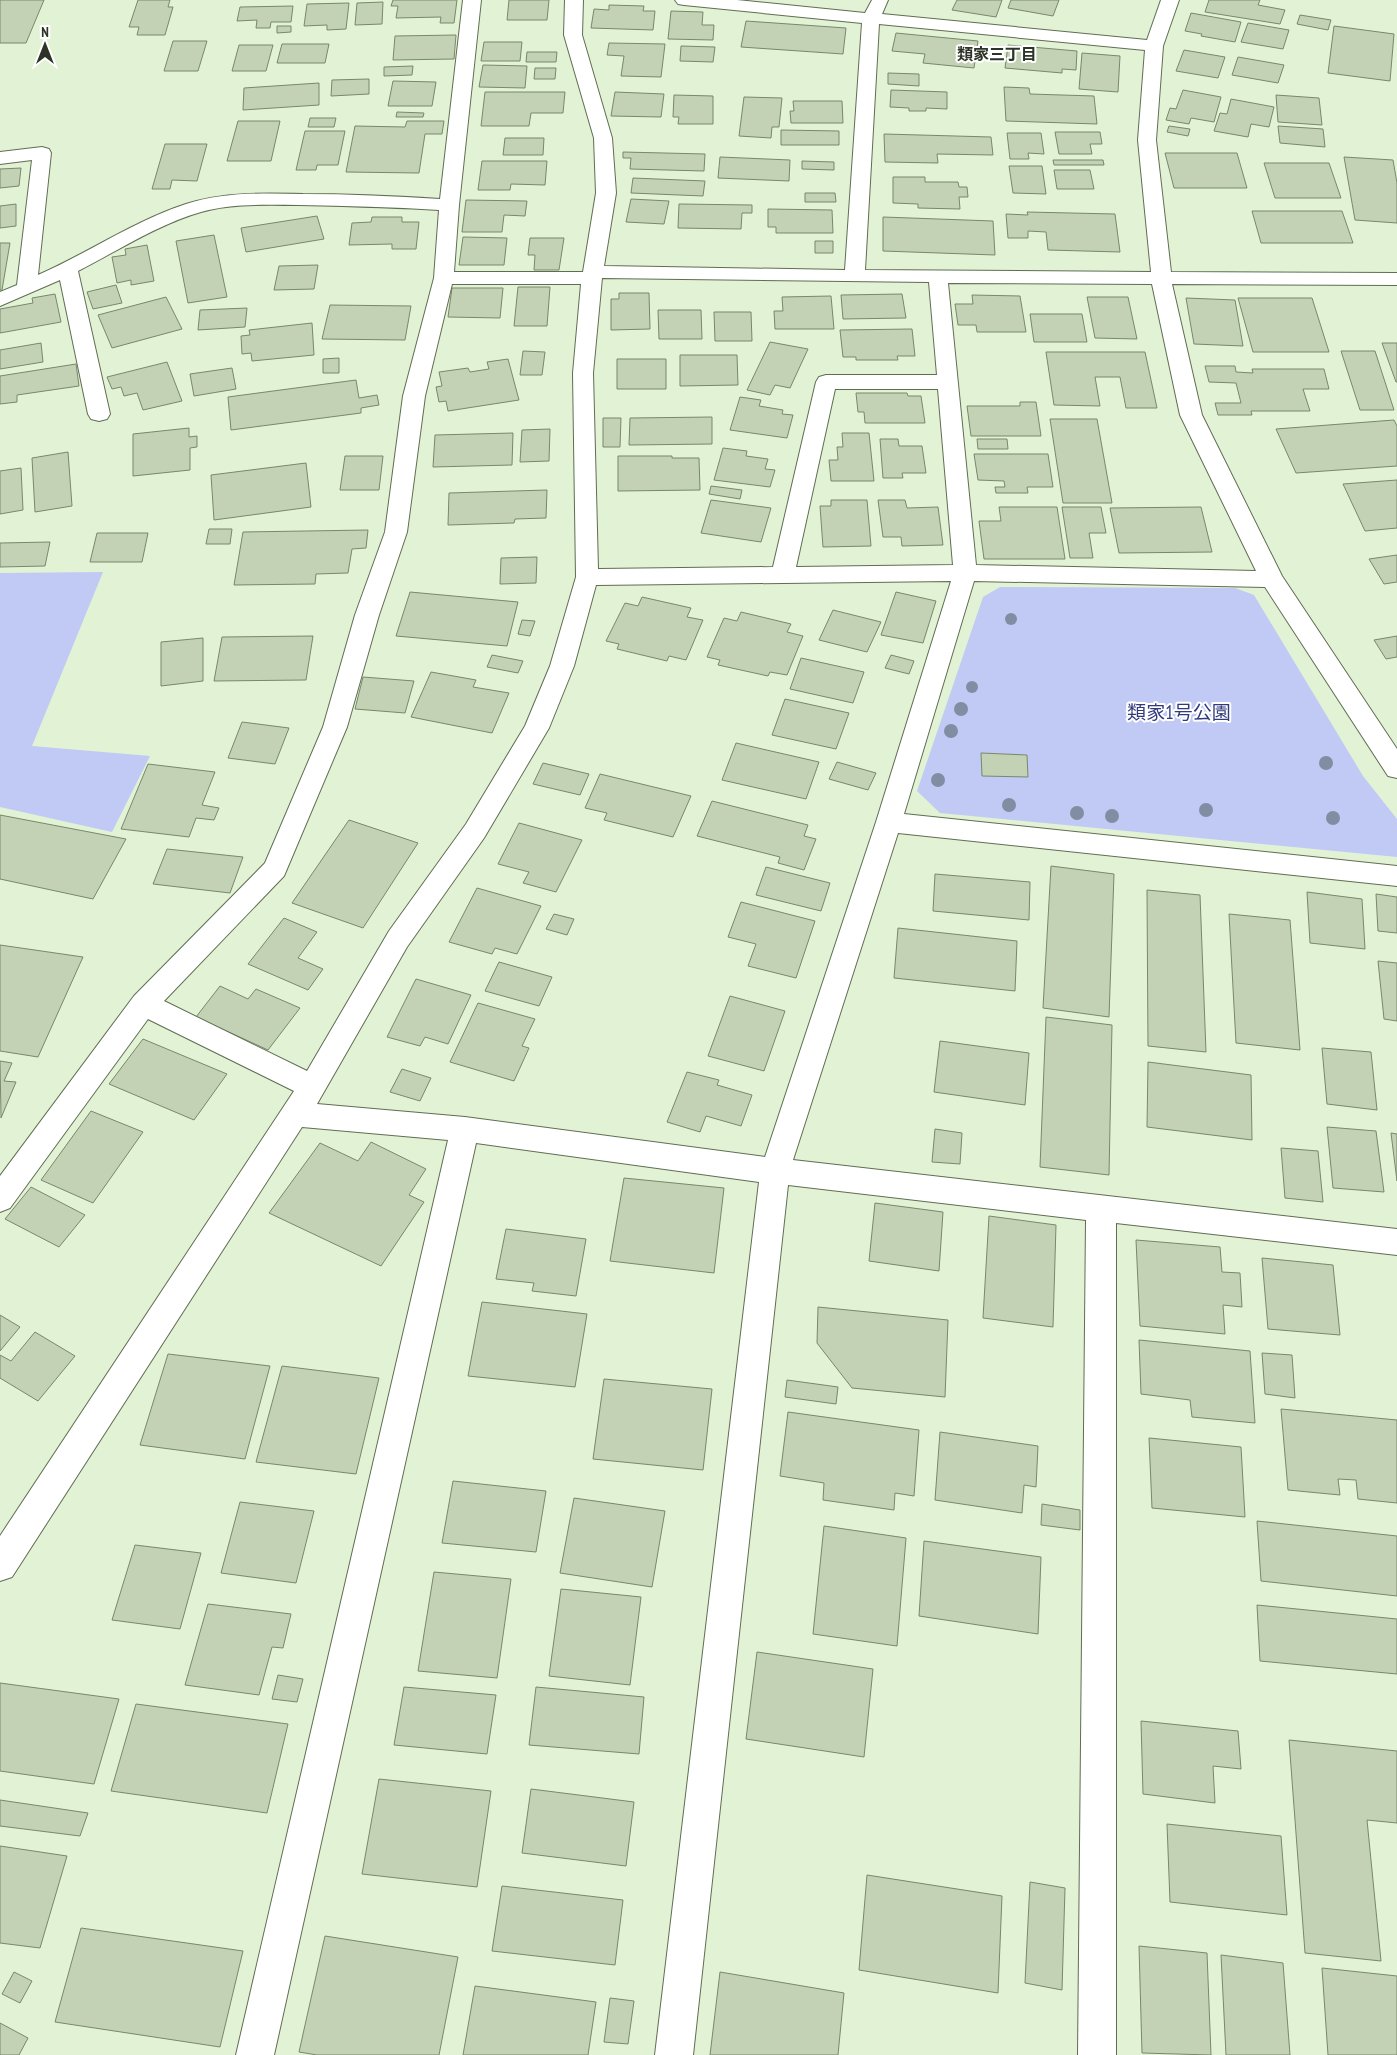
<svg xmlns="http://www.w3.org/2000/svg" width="1397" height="2055" font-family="'PT Sans Narrow','Noto Sans JP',sans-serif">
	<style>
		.green { fill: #c0caf5 }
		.building { fill: #c3d2b4; stroke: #79876b }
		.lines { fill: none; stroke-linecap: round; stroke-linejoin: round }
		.minor-casing { stroke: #606d53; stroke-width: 2 }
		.minor { fill: #fff; fill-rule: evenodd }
		.tree { fill: #818da3 }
		.labels { text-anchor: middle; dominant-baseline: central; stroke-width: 4; stroke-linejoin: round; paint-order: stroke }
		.far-neighbourhood-label { font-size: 16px; font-weight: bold; fill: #2d3327; stroke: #fff }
		.park-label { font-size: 19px; fill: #313a7b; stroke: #fff }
	</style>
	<rect width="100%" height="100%" fill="#e2f2d4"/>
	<!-- green -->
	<path class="green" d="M103 572 32 746 150 756 112 832 0 807V573Z
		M1000 587 1235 588 1254 595 1363 776 1397 819V857L940 813 917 791 983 597Z"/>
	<!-- building -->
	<path class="building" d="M0 0H44L26 43H0Z
		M138 0H170L168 7H173L165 35H137L139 27H129Z
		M393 0H457L454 23H440L441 17 396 18 398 6H391Z
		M509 0H549L547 20H507Z
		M957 0H1002L996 17 952 10Z
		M1011 0H1059L1053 16 1008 8Z
		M1209 0H1260L1258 5 1285 10 1280 24 1205 12Z
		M383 2 382 24 355 25 357 3Z
		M349 3 346 29 327 30V25L304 26 307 4Z
		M609 5 644 6 643 11H655L653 30 591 28 594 9 609 10Z
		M293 6 291 22H271L270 28H256L257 20 237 21 240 7Z
		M671 11 703 12 702 25H714L713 40 668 39Z
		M1191 13 1241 22 1235 42 1201 36 1202 34 1185 31Z
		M1300 15 1331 20 1328 30 1297 24Z
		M746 21 846 28 843 54 741 47Z
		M1248 23 1289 30 1283 49 1241 42Z
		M277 26H291V32L277 33Z
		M1334 26 1394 34 1390 81 1328 73Z
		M896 33 978 41 974 68 923 63 925 54 892 51Z
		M456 35 454 59 393 60 395 36Z
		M173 41H207L198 71H164Z
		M484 42H522L520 61H481Z
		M609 43 665 44 661 77 621 76 624 56 607 55Z
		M282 44H329L325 63H277Z
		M239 45H273L266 71H232Z
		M1008 45 1077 51 1076 70 1062 69V73L1005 68Z
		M681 46 715 47 713 62 680 61Z
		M1184 50 1225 57 1218 78 1176 71Z
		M527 52H557L556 62H526Z
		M1082 53 1120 56 1118 92 1079 89Z
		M1238 57 1284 65 1278 83 1232 75Z
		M483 65 527 66 525 88 479 87Z
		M413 66 412 75 384 76V67Z
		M535 68H556L555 79H534Z
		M888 73 919 74V86L888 84Z
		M369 79V94L331 96 332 80Z
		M393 81 436 82 432 106H388Z
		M319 83V105L243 110 244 88Z
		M1004 87 1029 88 1030 94 1094 96 1097 124 1006 121Z
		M891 90 947 92V109L926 108V111H909V108L890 107Z
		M1183 90 1221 97 1214 122 1191 118 1189 124 1166 120 1170 108 1176 109Z
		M485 92H565L563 113H531L529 126H481Z
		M615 92 664 94 661 117 611 116Z
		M674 95 713 96V124H678L679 117H673Z
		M1276 95 1319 98 1322 125 1278 122Z
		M744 97 782 98 779 127H772L771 138 739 136Z
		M1231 99 1274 107 1269 127 1251 124 1248 137 1214 131 1220 113 1227 114Z
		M793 101H842L843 123H791L790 111H794Z
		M397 112 424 113 423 117H396Z
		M310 118H336L334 127H308Z
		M238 121H280L271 161H227Z
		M407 121H444L442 134H425L419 173 346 172 355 126 405 127Z
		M1169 126 1190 129 1188 136 1167 132Z
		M1278 126 1323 129 1325 147 1280 143Z
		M781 130 839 131V145H781Z
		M305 131H345L338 165H317L316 170H296Z
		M1055 132H1100L1102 144H1090L1092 154H1059Z
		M1007 133H1041L1044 154 1028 153 1029 159H1010Z
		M884 134 991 137 993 155 937 154 938 163 885 162Z
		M505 138H544L543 155H503Z
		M165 144H207L197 181 172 180 170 189H152Z
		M623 152 705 154 704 171 630 169 631 158H623Z
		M1165 153H1237L1247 188H1174Z
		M720 157 790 160 789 181 718 178Z
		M1344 157 1393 160 1397 183V223L1355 220Z
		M1053 160H1103L1104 165H1054Z
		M482 161H547L545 185 511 184 510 190H478Z
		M802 161 834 162V170L802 169Z
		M1264 163H1329L1341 198H1275Z
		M1009 166H1042L1046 194 1013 193Z
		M21 168 19 186 0 188V169Z
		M1054 170H1090L1094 189H1057Z
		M893 177H925V182H958L959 187H967L968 197H959L960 209 918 208V204L893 203Z
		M633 178 705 181 703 196 631 193Z
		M805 193H835L836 202H805Z
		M631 199 669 201 664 224 626 222Z
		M466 200 527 201 525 216 504 215 502 232H462Z
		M16 204V226L0 228V206Z
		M679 204 752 205V213H742L741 229 678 228Z
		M768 209 832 210 833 233H776V227H768Z
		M1252 211H1342L1353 243H1261Z
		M1027 212 1115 214 1120 252 1048 250 1046 232 1028 231V238H1008L1006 214 1028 215Z
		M317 216 324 239 246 252 241 228Z
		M372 217H402V222H419L416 249H392V244L349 245 352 223 371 222Z
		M883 217 993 221 995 255 883 251Z
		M214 235 227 297 188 303 176 241Z
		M463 237 507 238 504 265H459Z
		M530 238H564L559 270H534L535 255H528Z
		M815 241H833V253H815Z
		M0 243H10L2 290H0Z
		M147 245 154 281 131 285V280L117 283 112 257 126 255 125 249Z
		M318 265 314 289 274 290 279 266Z
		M116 285 122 303 93 309 87 292Z
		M518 287H550L547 326H514Z
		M452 288H503L500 318 448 317Z
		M619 293H649L650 329 611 330V299H619Z
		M55 294 61 322 0 333V309L33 303 32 298Z
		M902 294 906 318 843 319 841 295Z
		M972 295 1020 296 1026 332H977L976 325H958L955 304H973Z
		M831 296 834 329H775L774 311H783L782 297Z
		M166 297 182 329 112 348 98 315Z
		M1087 297H1128L1137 339 1095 338Z
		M1186 298 1235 300 1243 346 1194 344Z
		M1238 298H1312L1329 352H1253Z
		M330 305 411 306 405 340 322 339Z
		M247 308 245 327 198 330 200 310Z
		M658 310H701L702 339H659Z
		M714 312H751L752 341H715Z
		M1030 314H1082L1087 342H1034Z
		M312 323 314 355 252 361 251 353 242 354 241 336 250 335 249 330Z
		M912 329 915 356H897L898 360H856V357H843L840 330Z
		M770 342 808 349 790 388 775 385 770 395 747 390Z
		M41 343 43 362 0 369V350Z
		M1382 343H1397V382H1396Z
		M523 351 545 352 542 375H520Z
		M1341 351H1375L1394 410H1360Z
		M1046 352H1145L1157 408H1126L1120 377H1095L1100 406 1054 405Z
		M680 355H737L738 385 680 386Z
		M339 358V373H323V359Z
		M508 359 519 400 448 411 446 401 439 402 436 387 442 386 439 372 468 368 470 372 489 369 487 362Z
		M617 359H666V389H617Z
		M167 362 182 401 143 410 137 393 124 396 121 387 112 389 107 377Z
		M76 364 79 386 17 395V402L0 404V376Z
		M1205 366H1235L1236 372 1253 373 1252 369H1324L1329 389H1303L1310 411H1251L1252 415H1218L1215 403H1241L1236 383 1209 382Z
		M232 368 236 389 194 396 190 374Z
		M356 380 359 398 377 395 379 405 361 408V413L231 430 228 397Z
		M856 393H907L908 396H921L925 423H865L864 412H858Z
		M740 397 761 400 759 406 783 410 782 414 793 415 787 438 730 430Z
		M1020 402H1036L1041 436H971L967 406H1020Z
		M712 417V444L629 445 630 418Z
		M603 418H621L620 447H603Z
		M1050 419H1097L1112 503H1063Z
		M1394 420 1397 426V466L1296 473 1276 429Z
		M189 428V437L197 436V447L190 448V470L133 476V434Z
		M550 429 549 461 520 462 522 430Z
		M513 433 512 465 433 467 435 435Z
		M842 433H869L874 481H831L829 460H838L837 447H843Z
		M880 439H898L899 446H922L926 473H902L903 478H883Z
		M977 439H1007L1008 449H978Z
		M723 448 747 451 746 456 768 459 765 469 775 470 770 487 714 480Z
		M68 452 72 506 35 512 32 458Z
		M974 454H1048L1053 487H1027L1028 493H996L995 487H1005L1004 481 978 480Z
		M345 456H383L379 490H340Z
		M618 456H672V458H699L700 490 618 491Z
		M306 463 311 507 214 520 211 475Z
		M21 468 23 510 0 514V471Z
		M1397 480V528L1365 531 1343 484Z
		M711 486 742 490 740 499 709 494Z
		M547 490 546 518 515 519 514 523 448 525 449 493Z
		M711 500 771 508 761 542 701 533Z
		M831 500H867L871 546 823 547 820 506H831Z
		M878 500H905L907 508 938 507 943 545 902 546 901 537H883Z
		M999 507H1057L1065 559H984L979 521H1001Z
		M1062 507H1101L1106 533H1089L1093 558H1070Z
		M1201 507 1212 552 1119 553 1110 508Z
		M209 529H232L230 544H206Z
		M368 530 366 548 352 549 348 573 316 574 315 584 234 585 243 532Z
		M97 533H148L142 562H90Z
		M50 542 45 566 0 567V543Z
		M1397 555V582L1384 584 1369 559Z
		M537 557 536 583 500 584 501 558Z
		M410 592 518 602 507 646 396 636Z
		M896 592 936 601 923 643 881 635Z
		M642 597 691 608 687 617 703 620 686 660 669 656 667 661 617 649 619 644 606 641 625 603 638 606Z
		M833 610 881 622 867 652 819 640Z
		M741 612 791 624 787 632 803 636 787 675 770 672 768 676 718 665 720 660 707 657 724 618 737 621Z
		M522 620 535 621 530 636 518 634Z
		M313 636 306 680 214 681 222 637Z
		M1397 636V657L1386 659 1374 640Z
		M203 638V681L161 686V642Z
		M492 655 523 661 518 673 487 667Z
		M891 655 914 661 909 674 885 668Z
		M801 658 864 672 853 703 790 689Z
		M431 672 476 680 473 687 509 693 492 733 411 717Z
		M363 677 414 681 405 713 355 709Z
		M785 699 849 713 836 749 772 735Z
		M242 722 289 728 275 764 228 758Z
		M736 743 819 762 806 799 722 780Z
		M981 753 1027 755 1028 777 982 776Z
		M837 762 876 773 868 790 829 779Z
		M543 763 589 774 580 795 533 784Z
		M148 764 215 772 202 805 219 808 214 820 196 818 189 837 121 829Z
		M600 774 691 796 673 837 604 820 607 813 585 808Z
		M712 801 808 825 804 836 816 839 804 870 778 863 780 857 697 836Z
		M0 815 126 839 93 899 0 879Z
		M349 820 418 843 363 928 292 903Z
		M519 823 582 840 556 892 523 883 529 872 498 864Z
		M167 849 243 857 230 893 153 884Z
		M1051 866 1114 874 1109 1017 1043 1008Z
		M766 867 830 883 821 911 756 895Z
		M935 874 1030 882 1029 920 933 911Z
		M477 888 541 906 517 954 495 948 492 954 449 942Z
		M1147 890 1200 895 1206 1052 1148 1046Z
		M1307 892 1362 899 1365 949 1310 943Z
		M1376 894 1397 897V933L1378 931Z
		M741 902 815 921 796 978 748 966 756 944 728 937Z
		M554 914 574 919 567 935 546 929Z
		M1229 914 1290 920 1300 1050 1236 1043Z
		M284 918 317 932 298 958 323 969 308 990 248 964Z
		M898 928 1017 941 1015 991 894 978Z
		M0 945 83 957 38 1057 0 1051Z
		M1378 961 1397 963V1021L1384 1019Z
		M499 962 552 977 539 1006 485 991Z
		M416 979 471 995 448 1044 425 1037 420 1046 387 1037Z
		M220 986 248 999 256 989 300 1008 268 1050 196 1017Z
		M730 996 785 1011 764 1071 708 1056Z
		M478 1003 535 1019 522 1046 529 1048 514 1081 450 1062Z
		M1046 1017 1112 1025 1109 1175 1040 1167Z
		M143 1039 227 1074 194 1120 109 1084Z
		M940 1041 1029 1053 1025 1105 934 1092Z
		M1322 1048 1371 1052 1377 1110 1327 1104Z
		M0 1061 12 1063 4 1081 16 1082 1 1118Z
		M1148 1062 1251 1075 1252 1140 1147 1127Z
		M402 1069 431 1078 420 1101 390 1092Z
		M687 1072 719 1080 717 1085 752 1095 741 1126 706 1116 700 1132 667 1122Z
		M91 1111 143 1132 93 1203 41 1180Z
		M1327 1127 1376 1131 1384 1192 1333 1188Z
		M935 1129 962 1133 960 1164 932 1162Z
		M1391 1133 1397 1134V1181Z
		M371 1142 426 1169 409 1195 424 1202 381 1266 269 1213 320 1143 358 1161Z
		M1281 1148 1318 1151 1323 1202 1285 1198Z
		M624 1178 724 1188 714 1273 610 1261Z
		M31 1187 85 1215 59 1247 5 1219Z
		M875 1203 943 1212 939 1271 869 1261Z
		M989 1216 1056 1225 1053 1327 983 1318Z
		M506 1229 586 1239 576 1296 532 1291 534 1283 496 1279Z
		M1136 1240 1220 1247 1222 1272 1240 1273 1242 1307 1223 1305 1225 1334 1140 1326Z
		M1262 1258 1333 1265 1340 1335 1268 1329Z
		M482 1302 587 1314 575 1387 468 1376Z
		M818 1307 948 1320 945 1397 852 1388 817 1343Z
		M0 1315 20 1327 0 1351Z
		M35 1332 75 1356 38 1401 0 1378V1355L11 1361Z
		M1139 1340 1250 1351 1255 1423 1192 1417 1190 1400 1141 1394Z
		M1262 1353 1292 1355 1295 1398 1265 1394Z
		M168 1354 270 1366 245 1459 140 1445Z
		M282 1366 379 1378 356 1474 256 1462Z
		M604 1379 712 1389 703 1470 593 1459Z
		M787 1380 838 1387 836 1404 785 1397Z
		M1281 1409 1397 1420V1503L1358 1499 1356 1480 1338 1479 1340 1495 1288 1490Z
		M788 1412 919 1430 914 1496 895 1493 894 1510 823 1500 824 1483 780 1476Z
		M940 1432 1038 1446 1036 1487 1024 1485 1022 1513 935 1500Z
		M1149 1438 1241 1447 1245 1517 1152 1508Z
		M453 1481 546 1491 536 1552 442 1543Z
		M574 1498 665 1511 652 1587 560 1573Z
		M240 1502 314 1511 296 1583 221 1573Z
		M1042 1504 1080 1510V1530L1041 1525Z
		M1257 1521 1397 1536V1596L1261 1581Z
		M824 1526 906 1538 897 1646 813 1634Z
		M924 1541 1041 1557 1038 1634 919 1616Z
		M135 1545 201 1553 180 1629 112 1620Z
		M434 1572 511 1579 497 1678 418 1671Z
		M561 1589 641 1597 630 1685 549 1676Z
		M208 1604 291 1614 283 1648 272 1647 259 1695 185 1685Z
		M1257 1605 1397 1619V1674L1260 1661Z
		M757 1652 873 1669 864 1757 746 1739Z
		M278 1675 303 1679 297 1702 272 1699Z
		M0 1683 119 1699 94 1784 0 1771Z
		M404 1687 496 1695 487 1754 394 1745Z
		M536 1687 644 1697 639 1754 529 1745Z
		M136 1704 288 1724 267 1813 111 1791Z
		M1141 1721 1238 1731 1241 1769 1213 1766 1215 1803 1143 1794Z
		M1289 1740 1397 1751V1823L1367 1820 1381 1961 1305 1953Z
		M379 1779 491 1791 477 1887 362 1874Z
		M531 1789 634 1802 626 1866 522 1853Z
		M0 1800 88 1813 80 1836 0 1826Z
		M1167 1824 1281 1836 1287 1915 1170 1902Z
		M0 1846 67 1856 40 1948 0 1943Z
		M867 1875 1002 1896 998 1993 859 1970Z
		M1030 1882 1065 1888 1062 1990 1025 1983Z
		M502 1886 623 1900 615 1965 492 1951Z
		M81 1928 243 1951 220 2047 55 2022Z
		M325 1936 458 1957 439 2055H317L299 2052Z
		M1139 1946 1207 1953 1211 2055 1142 2053Z
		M1221 1955 1283 1963 1290 2055H1226Z
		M1322 1968 1397 1976V2055H1328Z
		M14 1972 32 1981 20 2003 2 1994Z
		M720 1972 844 1993 838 2055H710Z
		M475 1986 596 2002 588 2055H463Z
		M610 1998 634 2001 628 2044 604 2042Z
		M0 2023 28 2038 19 2055H0Z"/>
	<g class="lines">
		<defs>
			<path id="minor" d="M463 0H481L459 205 454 272H583L596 193 594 138 564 35 565 0H583L582 35 612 138 616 193 604 266 845 270 862 23 684 5 678 4 675 0H737L865 13 872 0H888L882 14 1147 40 1161 0H1179L1163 46 1156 140 1171 272 1397 273V285L1172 284 1202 415 1282 576 1397 749V778L1388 776 1265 587 974 581 904 814 1397 866V886L898 833 793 1160 1397 1229V1255L1116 1223V2055H1078L1086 1220 788 1185 693 2055H655L759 1182 476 1143 274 2055H236L448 1140 302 1127 12 1577 0 1581V1536L294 1091 148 1019 10 1208 0 1212V1176L134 996 265 863 323 727 355 615 385 532 403 396 434 278 439 210C392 207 346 206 299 205 267 205 232 203 201 212 159 224 117 251 78 271L110 414 107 419 99 421 91 419 88 414 60 280 0 306V292L17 285 32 160 0 164V152L42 147 49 149 51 153 38 275C88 253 134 221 186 204 223 192 264 193 303 194 349 194 394 196 440 199ZM879 24 1145 50 1138 140 1151 272 865 270ZM602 278 929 282 937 375H826L819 377 816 382 773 567 598 569 593 373ZM948 283 1152 284 1180 415 1256 571 976 565ZM452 284H581L573 373 576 577 550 666 525 726 466 824 389 931 307 1071 164 1001 284 876 347 727 379 615 407 532 425 396ZM835 389H938L953 565 796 567ZM951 581 876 822 765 1157 465 1117 317 1104 407 947 484 838 549 728 574 666 596 585Z"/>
		</defs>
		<!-- minor casing -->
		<use href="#minor" class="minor-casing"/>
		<!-- minor -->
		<use href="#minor" class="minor"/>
	</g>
	<!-- trees -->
	<g class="tree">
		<circle cx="1011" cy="619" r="6"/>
		<circle cx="972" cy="687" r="6"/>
		<circle cx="961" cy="709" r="7"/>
		<circle cx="951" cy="731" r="7"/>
		<circle cx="1326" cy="763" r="7"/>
		<circle cx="938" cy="780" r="7"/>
		<circle cx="1009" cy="805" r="7"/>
		<circle cx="1206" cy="810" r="7"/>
		<circle cx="1077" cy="813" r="7"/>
		<circle cx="1112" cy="816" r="7"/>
		<circle cx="1333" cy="818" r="7"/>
	</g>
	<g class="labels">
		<!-- far-neighbourhood labels -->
		<g class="far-neighbourhood-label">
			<text x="997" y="54">類家三丁目</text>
		</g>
		<!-- park labels -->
		<g class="park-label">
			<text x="1179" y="712">類家1号公園</text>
		</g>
	</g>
	<!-- north arrow -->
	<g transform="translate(45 45)" stroke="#ffffff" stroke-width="4" paint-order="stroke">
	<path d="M0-4L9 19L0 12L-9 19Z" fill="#2d3327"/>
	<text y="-8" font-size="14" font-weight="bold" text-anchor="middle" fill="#2d3327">N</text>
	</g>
</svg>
